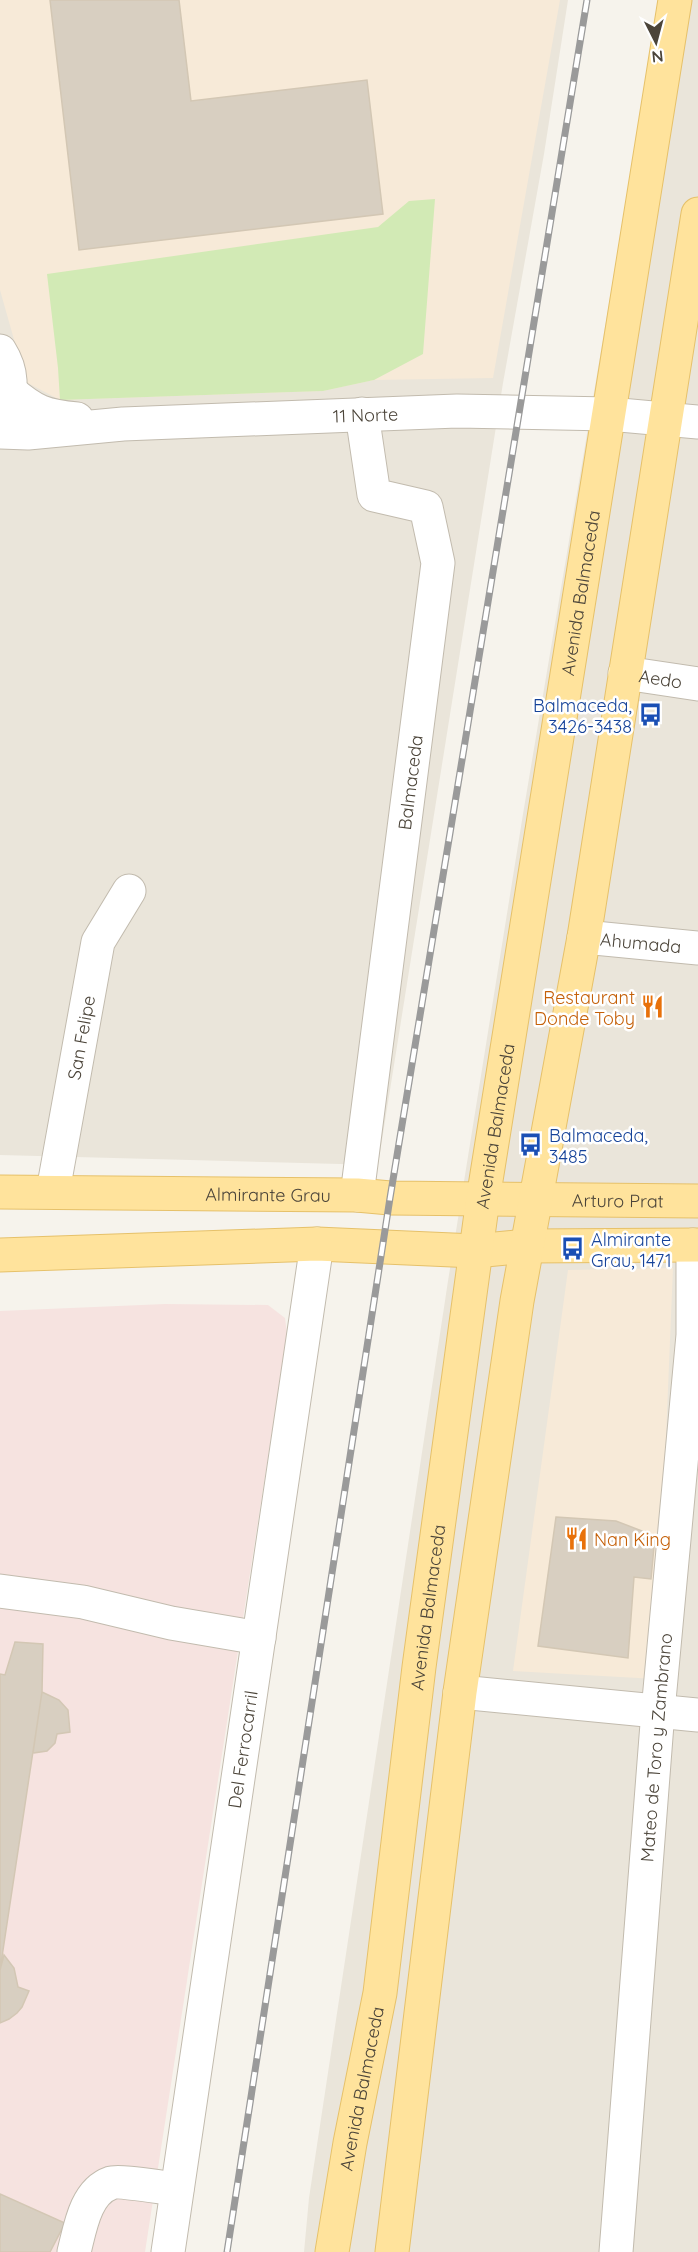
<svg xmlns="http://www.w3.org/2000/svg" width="698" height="2252" font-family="Quicksand,sans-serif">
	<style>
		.residential { fill: #eae5da }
		.commercial { fill: #f7ead8 }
		.medical { fill: #f6e3e0 }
		.green { fill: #d2eab5 }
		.building { fill: #d8cfc1; stroke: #d3c7b4; stroke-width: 1.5 }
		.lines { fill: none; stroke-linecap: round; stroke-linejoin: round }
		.minor-casing { stroke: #c2bbae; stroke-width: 35 }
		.major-casing { stroke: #e6c16a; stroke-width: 35 }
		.minor { stroke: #fff; stroke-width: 33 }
		.major { stroke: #ffe39c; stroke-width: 33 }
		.rail-casing { stroke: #9a9a9a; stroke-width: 7 }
		.rail { stroke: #fff; stroke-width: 4.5; stroke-dasharray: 14; stroke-linecap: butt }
		.labels { text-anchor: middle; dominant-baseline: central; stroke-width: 5; stroke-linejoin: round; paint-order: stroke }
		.street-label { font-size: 18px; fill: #4b4439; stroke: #fff }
		.transit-label { font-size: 18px; fill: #164399; stroke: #fff; text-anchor: start }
		.food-label { font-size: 18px; fill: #c56008; stroke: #fff; text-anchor: end }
	</style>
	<rect width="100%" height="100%" fill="#f6f3ec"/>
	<!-- residential -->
	<path class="residential" d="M0 0H568L544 154 503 383 378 1165 0 1155Z
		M660 0H698V2252H304L309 2198 448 1281 523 814Z"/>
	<!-- commercial -->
	<path class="commercial" d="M0 0H560L493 378 374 380 323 391 60 400 26 382 0 290Z
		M673 1268 656 1679 513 1671 568 1270Z"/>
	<!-- medical -->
	<path class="medical" d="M165 1304 268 1305 285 1318 287 1334 145 2252H0V1311Z"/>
	<!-- green -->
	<path class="green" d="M435 199 423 354 374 380 323 391 60 400 58 368 47 274 378 227 409 201Z"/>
	<!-- building -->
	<path class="building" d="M50 0H179L191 101 367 80 383 214 79 250Z
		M556 1517 616 1521 655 1536 651 1579 634 1577 628 1658 538 1646Z
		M15 1642 43 1644 42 1692 0 1970V1674L5 1675Z
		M42 1692 59 1700 68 1710 70 1732 57 1734 55 1743 47 1751 33 1753Z
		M4 1955 14 1968 18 1987 29 1991 22 2007 17 2013 9 2019 0 2023V1970Z
		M0 2194 65 2223 50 2252H0Z"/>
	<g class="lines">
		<defs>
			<g id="minor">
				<path d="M0 351C12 370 14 391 2 410"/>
				<path d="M10 391C34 412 45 416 77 419"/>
				<path id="s1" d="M0 432 28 433 123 424 457 411 609 414 698 422"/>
				<path id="s2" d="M625 673 698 684"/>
				<path id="s3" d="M584 937 698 948"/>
				<path id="s4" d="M53 1191 98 942 129 891"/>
				<path id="s5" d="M357 1195 438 563 426 507 374 495 362 414"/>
				<path d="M0 1591 83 1602 171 1623 259 1638"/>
				<path d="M460 1692 698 1715"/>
				<path d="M74 2252C80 2229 85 2192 111 2183 119 2180 164 2188 177 2189"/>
				<path id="s6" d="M168 2252 317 1244"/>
				<path id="s7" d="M616 2252 658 1711 693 1335V1245"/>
			</g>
			<g id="major">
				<path id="s8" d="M0 1192 357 1195 390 1198 698 1201"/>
				<path d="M0 1255 317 1244 475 1251 526 1246 698 1245"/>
				<path id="s9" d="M332 2252 350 2143 380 1993 419 1667 483 1199 675 0"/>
				<path d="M392 2252 460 1692 517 1301 584 937 698 214"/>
			</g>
		</defs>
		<!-- minor casing -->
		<use href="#minor" class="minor-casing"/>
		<!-- major casing -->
		<use href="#major" class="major-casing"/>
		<!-- minor -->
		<use href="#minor" class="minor"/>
		<!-- major -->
		<use href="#major" class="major"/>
		<defs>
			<path id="rail" d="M227 2252 390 1198 587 0"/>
		</defs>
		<!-- rail casing -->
		<use href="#rail" class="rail-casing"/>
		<!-- rail -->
		<use href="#rail" class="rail"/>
	</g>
	<!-- icons -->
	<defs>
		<symbol id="bus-bare" viewBox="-9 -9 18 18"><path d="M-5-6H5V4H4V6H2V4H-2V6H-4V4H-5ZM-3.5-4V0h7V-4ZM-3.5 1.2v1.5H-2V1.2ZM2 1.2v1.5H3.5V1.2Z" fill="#1a4fb4" stroke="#fff" stroke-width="2.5" paint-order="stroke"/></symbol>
		<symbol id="restaurant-bare" viewBox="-9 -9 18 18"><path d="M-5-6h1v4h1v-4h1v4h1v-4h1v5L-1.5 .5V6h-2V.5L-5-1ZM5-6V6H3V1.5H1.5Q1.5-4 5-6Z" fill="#e8710a" stroke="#fff" stroke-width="2.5" paint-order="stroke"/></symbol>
	</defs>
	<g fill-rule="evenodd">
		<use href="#bus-bare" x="634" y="698" width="33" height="33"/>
		<use href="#restaurant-bare" x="636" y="990" width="33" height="33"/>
		<use href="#bus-bare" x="514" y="1128" width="33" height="33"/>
		<use href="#bus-bare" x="556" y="1232" width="33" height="33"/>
		<use href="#restaurant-bare" x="560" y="1522" width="33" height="33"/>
	</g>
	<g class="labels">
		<!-- street labels -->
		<g class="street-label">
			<text stroke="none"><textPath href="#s1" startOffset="366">11 Norte</textPath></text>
			<text stroke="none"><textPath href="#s9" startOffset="1678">Avenida Balmaceda</textPath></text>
			<text stroke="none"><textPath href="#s2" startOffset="36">Aedo</textPath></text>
			<text stroke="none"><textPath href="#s5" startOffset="416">Balmaceda</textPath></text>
			<text stroke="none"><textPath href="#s3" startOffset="57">Ahumada</textPath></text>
			<text stroke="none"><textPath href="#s4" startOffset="156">San Felipe</textPath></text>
			<text stroke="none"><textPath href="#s9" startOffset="1138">Avenida Balmaceda</textPath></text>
			<text stroke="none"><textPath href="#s8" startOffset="268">Almirante Grau</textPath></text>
			<text stroke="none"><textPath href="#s8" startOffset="618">Arturo Prat</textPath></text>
			<text stroke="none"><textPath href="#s9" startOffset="652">Avenida Balmaceda</textPath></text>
			<text stroke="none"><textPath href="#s6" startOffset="508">Del Ferrocarril</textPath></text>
			<text stroke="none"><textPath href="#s7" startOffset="506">Mateo de Toro y Zambrano</textPath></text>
			<text stroke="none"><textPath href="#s9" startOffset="166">Avenida Balmaceda</textPath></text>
		</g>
		<!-- transit labels -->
		<g class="transit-label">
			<text x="632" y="705" text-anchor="end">Balmaceda,<tspan x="632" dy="21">3426-3438</tspan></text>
			<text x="549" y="1135">Balmaceda,<tspan x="549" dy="21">3485</tspan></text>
			<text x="591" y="1239">Almirante<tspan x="591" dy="21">Grau, 1471</tspan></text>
		</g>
		<!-- food labels -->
		<g class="food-label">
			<text x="635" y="997">Restaurant<tspan x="635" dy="21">Donde Toby</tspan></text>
			<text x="594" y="1539" text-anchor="start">Nan King</text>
		</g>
	</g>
	<!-- north arrow -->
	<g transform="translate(656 42) rotate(174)" stroke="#ffffff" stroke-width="4.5" paint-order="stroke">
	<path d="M0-4.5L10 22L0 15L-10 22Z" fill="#4b4439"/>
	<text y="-9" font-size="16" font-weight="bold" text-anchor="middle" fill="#4b4439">N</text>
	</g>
</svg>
